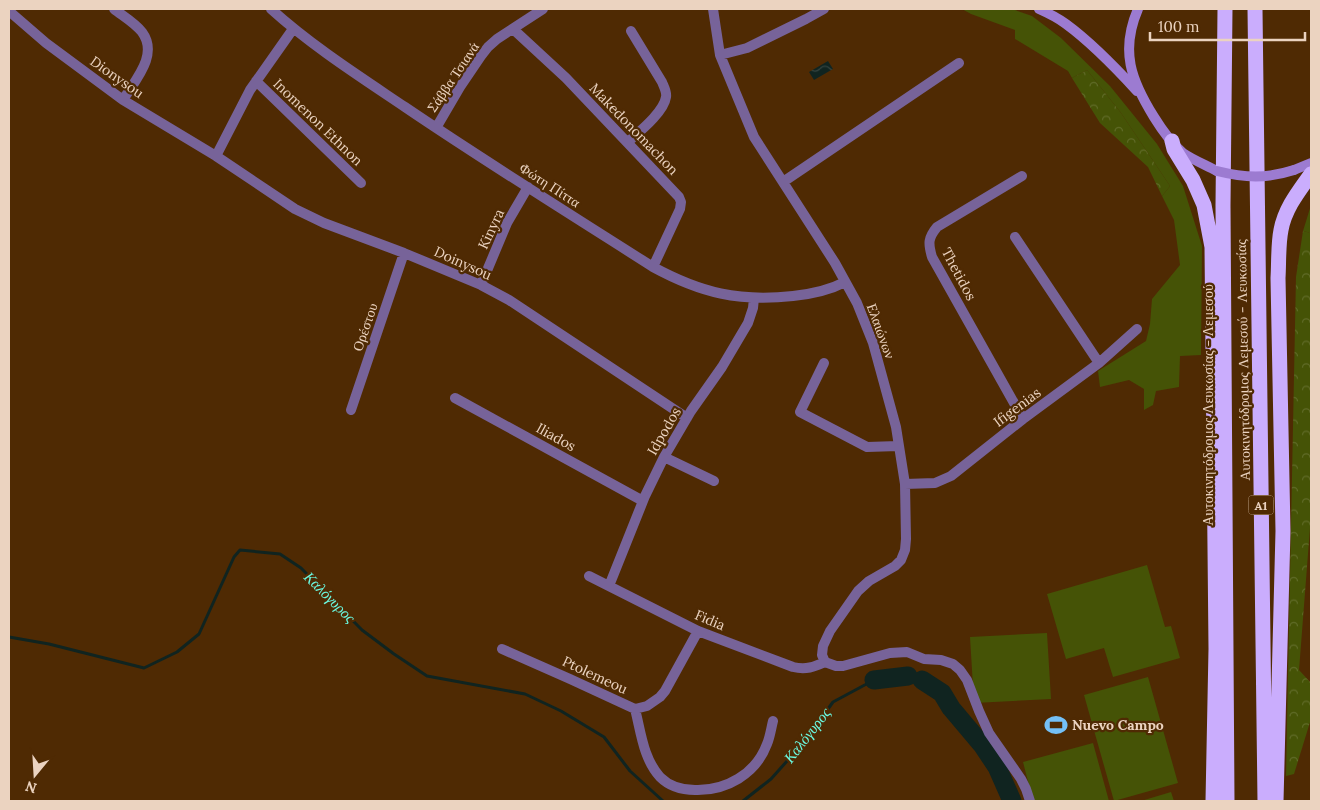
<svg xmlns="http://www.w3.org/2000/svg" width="1320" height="810" font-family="Lora,serif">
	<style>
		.green { fill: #455306 }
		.forest { fill: url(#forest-crowns) }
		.water { fill: url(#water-waves) }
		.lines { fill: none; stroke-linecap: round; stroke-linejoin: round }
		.stream { stroke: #102420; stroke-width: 3 }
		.river { stroke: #102420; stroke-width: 19 }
		.minor { stroke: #776399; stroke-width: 10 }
		.secondary { stroke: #9c7bd1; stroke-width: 10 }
		.motorway { stroke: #caadfd; stroke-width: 15 }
		.secondary-bridge { stroke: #9c7bd1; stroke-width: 10 }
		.labels { text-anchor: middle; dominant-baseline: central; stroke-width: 4.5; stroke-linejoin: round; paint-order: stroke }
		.shield { fill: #4f2a03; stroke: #bca087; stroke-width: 1 }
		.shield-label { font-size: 12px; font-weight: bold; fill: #ebd3c0 }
		.street-label { font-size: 14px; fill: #ebd3c0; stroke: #4f2a03 }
		.poi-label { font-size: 14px; font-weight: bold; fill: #ebd3c0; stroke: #4f2a03; text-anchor: start }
		.water-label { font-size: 15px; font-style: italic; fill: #6bfbe3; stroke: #4f2a03 }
	</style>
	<defs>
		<pattern id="forest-crowns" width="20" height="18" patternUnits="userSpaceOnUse" patternTransform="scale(1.25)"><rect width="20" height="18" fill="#455306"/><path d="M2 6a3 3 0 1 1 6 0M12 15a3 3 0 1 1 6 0" fill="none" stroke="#606b28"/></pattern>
		<pattern id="water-waves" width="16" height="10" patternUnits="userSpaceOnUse" patternTransform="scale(1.25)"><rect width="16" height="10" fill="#102420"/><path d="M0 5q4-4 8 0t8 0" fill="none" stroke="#33433f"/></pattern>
	</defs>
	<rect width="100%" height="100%" fill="#4f2a03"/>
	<!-- green -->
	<path class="green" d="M962 9H1012L1032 16 1061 38 1110 86 1157 144 1183 186 1202 246 1201 355 1180 356 1179 387 1156 391 1153 405 1144 410V389L1129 380 1100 387 1098 371 1146 341 1150 324 1152 299 1180 265 1174 220 1162 196 1170 186 1121 113 1087 70 1072 78 1068 71 1015 39V30L971 14Z
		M1311 205V233L1303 231Z
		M1147 565 1165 627 1171 626 1180 658 1113 677 1104 648 1066 659 1047 594Z
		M1047 633 1051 699 974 703 970 637Z
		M1148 677 1178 783 1114 801 1084 695Z
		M1093 743 1109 801H1033L1023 762Z
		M1171 792 1174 801H1141Z"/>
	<!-- forest -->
	<path class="forest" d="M1087 70 1121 113 1170 186 1162 196 1148 167 1100 123 1072 78Z
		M1303 231 1311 233V515L1299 670 1311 683V719L1294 774 1286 776 1296 277Z"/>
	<!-- water -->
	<path class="water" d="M828 61 833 69 814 80 809 72Z"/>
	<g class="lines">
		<!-- stream -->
		<path class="stream" d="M9 637 49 644 144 668 177 652 199 634 234 557 240 550 280 554 301 568 362 630 394 654 427 676 525 694 561 711 604 737 630 771 663 801
			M743 801 771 779 804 742 833 702 874 680"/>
		<!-- river -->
		<path class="river" d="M874 680 908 676
			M922 680 942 693 951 708 983 746 997 767 1012 801"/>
		<!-- minor -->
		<path class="minor" d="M114 9C123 16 135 23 142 32 159 55 135 80 123 100
			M271 9C312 46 359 76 405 107 486 162 570 214 653 267 701 293 739 302 793 296 812 294 828 291 845 282
			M713 9 720 55 754 137 835 263 857 303 873 343 896 427 905 484 906 539 905 550 901 560 895 566 869 581 858 591 830 631 823 646 822 655 825 662
			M9 11 46 43 123 100 216 156 295 209 324 223 404 253 481 285 509 300 687 418
			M513 29 566 78 679 197 681 202 680 209 653 267
			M720 55 747 48 806 19 824 9
			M256 81 361 183
			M436 128 460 87 481 56 488 47 497 39 543 9
			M628 142C639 132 664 112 666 97 667 92 664 87 662 82L631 31
			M216 156 250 90 293 29
			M1022 176 937 227C928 238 928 243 932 257L1023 419
			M783 182 959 63
			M1015 237 1099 363
			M481 285 507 223 528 187
			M824 363 800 412 867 447 898 446
			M455 398 643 501
			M351 410 404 253
			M664 457 714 481
			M905 484 935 483 951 476 1023 419 1099 363 1137 329
			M589 576 698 631 793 667C806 670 814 667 825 662
			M609 586 645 496 664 457 691 411 722 367 748 323 753 308 754 298
			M502 649 570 679 635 709 647 706 660 697 665 691 698 631
			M825 662 836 666H843L890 653 907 652 924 659 941 660 953 664 960 670 967 680 979 711 989 733 1021 779 1026 789 1030 801
			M635 709C641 732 643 758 660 777 670 787 681 790 695 790 726 791 756 774 767 744 770 737 771 729 773 721"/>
		<!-- secondary -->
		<path class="secondary" d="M1039 9C1048 13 1058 18 1066 24 1092 43 1115 67 1137 91
			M1138 9C1120 51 1131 80 1154 117 1162 130 1171 143 1183 153 1193 160 1206 165 1217 171
			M1294 170 1311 163"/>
		<!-- motorway -->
		<path class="motorway" d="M1225 9 1223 205 1227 801
			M1255 9 1265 801
			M1172 141 1174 149 1193 180 1204 205 1212 247 1216 649 1213 801
			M1276 801 1283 531 1278 278C1279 262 1278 245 1281 230 1285 208 1299 191 1311 174"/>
		<!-- secondary-bridge -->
		<path class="secondary-bridge" d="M1217 171C1245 178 1266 179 1294 170"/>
	</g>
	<!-- icons -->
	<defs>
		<symbol id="stadium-bare" viewBox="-9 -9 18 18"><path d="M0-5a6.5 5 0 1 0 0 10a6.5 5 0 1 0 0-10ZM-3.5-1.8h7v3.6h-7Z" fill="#74c0f6" stroke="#4f2a03" stroke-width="2.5" paint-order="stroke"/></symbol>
	</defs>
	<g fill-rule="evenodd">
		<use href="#stadium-bare" x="1040" y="709" width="32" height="32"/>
	</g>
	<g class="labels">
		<!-- shield labels -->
		<rect class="shield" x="1248.5" y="495.5" width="25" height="19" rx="4"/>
		<g class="shield-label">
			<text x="1261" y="505">A1</text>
		</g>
		<!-- street labels -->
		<g class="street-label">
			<text transform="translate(117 77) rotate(35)">Dionysou</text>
			<text transform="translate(453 77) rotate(-56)">Σάββα Τσιανά</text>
			<text transform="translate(318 122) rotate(44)">Inomenon Ethnon</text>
			<text transform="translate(634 129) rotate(46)">Makedonomachon</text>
			<text transform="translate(550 185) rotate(33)">Φώτη Πίττα</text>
			<text transform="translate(491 229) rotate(-65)">Kinyra</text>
			<text transform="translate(463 263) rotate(24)">Doinysou</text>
			<text transform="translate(959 274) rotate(62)">Thetidos</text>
			<text transform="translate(365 327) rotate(-71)">Ορέστου</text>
			<text transform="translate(881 331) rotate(70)">Ελαιώνων</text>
			<text transform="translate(1243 360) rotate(-91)">Αυτοκινητόδρομος Λεμεσού - Λευκωσίας</text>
			<text transform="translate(1208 405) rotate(-90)">Αυτοκινητόδρομος Λευκωσίας - Λεμεσού</text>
			<text transform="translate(1017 407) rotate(-37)">Ifigenias</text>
			<text transform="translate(664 431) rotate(-60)">Idpodos</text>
			<text transform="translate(556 437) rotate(29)">Iliados</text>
			<text transform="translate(710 620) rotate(23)">Fidia</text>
			<text transform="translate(595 675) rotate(25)">Ptolemeou</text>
		</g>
		<!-- poi labels -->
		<g class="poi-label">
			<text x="1072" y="725">Nuevo Campo</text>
		</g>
		<!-- water labels -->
		<g class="water-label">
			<text transform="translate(330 597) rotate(45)">Καλόγυρος</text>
			<text transform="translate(807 735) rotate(-52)">Καλόγυρος</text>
		</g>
	</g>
	<!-- border -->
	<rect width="1320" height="810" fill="none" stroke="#ebd3c0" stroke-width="20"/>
	<!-- north arrow -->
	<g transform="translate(35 775) rotate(198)" stroke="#4f2a03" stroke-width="4" paint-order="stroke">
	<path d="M0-4L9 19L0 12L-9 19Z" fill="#ebd3c0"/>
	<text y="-8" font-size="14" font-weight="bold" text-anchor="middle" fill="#ebd3c0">N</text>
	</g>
	<!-- scale -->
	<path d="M1150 32v8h155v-8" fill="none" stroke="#ebd3c0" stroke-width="2.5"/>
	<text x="1158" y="32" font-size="15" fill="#ebd3c0" stroke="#4f2a03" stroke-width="4" paint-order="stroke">100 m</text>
</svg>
